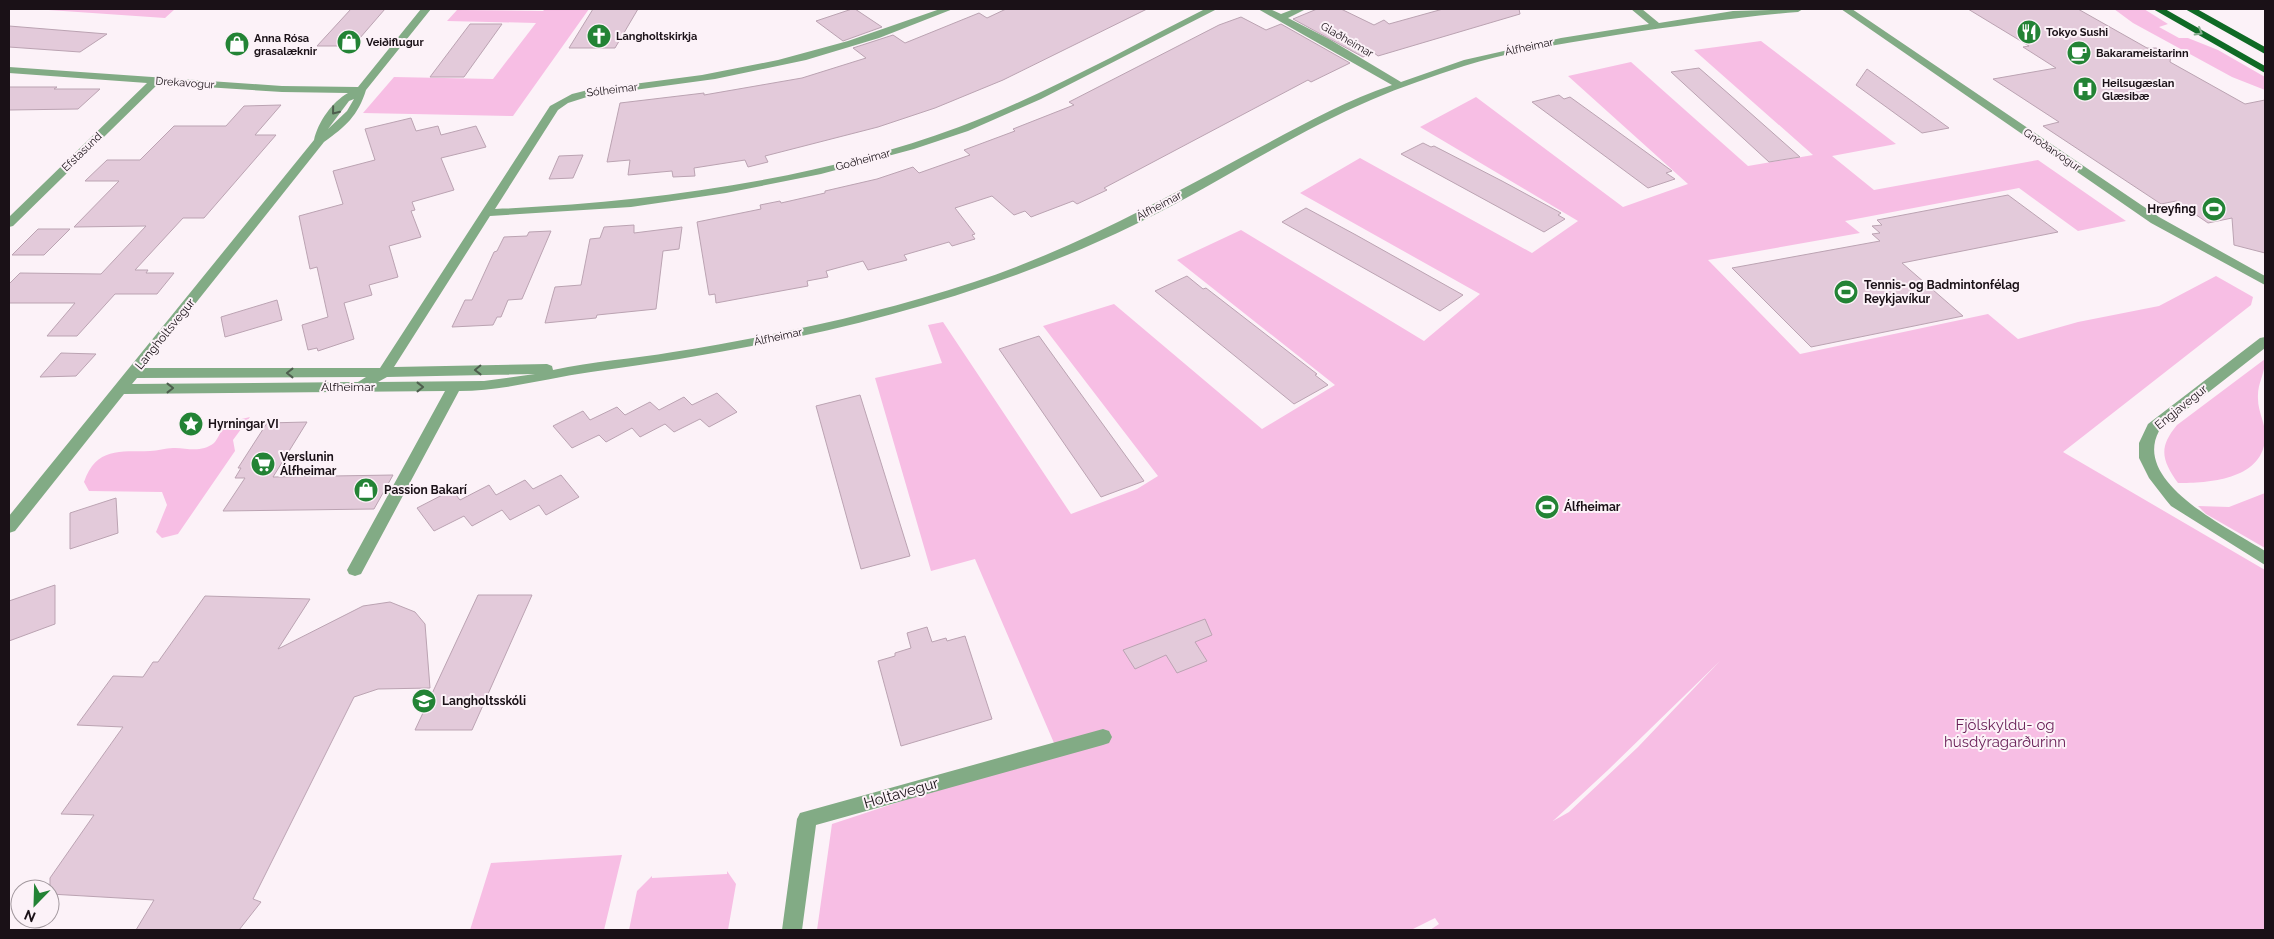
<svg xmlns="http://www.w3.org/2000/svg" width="2274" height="939" font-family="Raleway,sans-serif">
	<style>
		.green { fill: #f7bee4; fill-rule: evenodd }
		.building { fill: #e3cada; stroke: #bba3b2 }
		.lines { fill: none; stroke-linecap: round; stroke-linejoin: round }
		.minor { fill: #82ab85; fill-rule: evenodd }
		.major { fill: #0f6a25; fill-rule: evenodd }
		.oneway { stroke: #86ae8e }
		.oneway2 { stroke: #4e5e4e }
		.labels { text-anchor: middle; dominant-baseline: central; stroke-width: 4; stroke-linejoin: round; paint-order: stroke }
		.far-poi-label { font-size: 11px; font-weight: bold; fill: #1a1117; stroke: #fcf2f8; text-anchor: start }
		.far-street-label { font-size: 11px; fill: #1a1117; stroke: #fcf2f8 }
		.poi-label { font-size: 12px; font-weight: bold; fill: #1a1117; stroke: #fcf2f8; text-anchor: start }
		.street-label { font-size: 12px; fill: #1a1117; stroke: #fcf2f8 }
		.near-park-label { font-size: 15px; fill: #661c54; stroke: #fcf2f8 }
		.near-street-label { font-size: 15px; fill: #1a1117; stroke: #fcf2f8 }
	</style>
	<rect width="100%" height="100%" fill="#fcf2f8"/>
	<!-- green -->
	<path class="green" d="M34 9H175L165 18Z
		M545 9H589L513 116 363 113 394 77 493 79 536 23 447 21 457 10 543 11Z
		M2114 9H2144L2168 24 2159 27 2179 38H2188L2218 50 2265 77V90L2232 77 2133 23Z
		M1761 41 1896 144 1832 156 1874 190 2038 160 2126 221 2078 231 2019 188 1845 221 1860 233 1708 260 1800 354 1988 314 2018 339 2078 322 2159 306 2216 276 2253 297 2251 305 2063 452 2265 570V930H1430L1439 924 1435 918 1411 930H817L832 824 1057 750 975 559 931 571 875 378 942 363 928 325 943 322 1071 514 1137 489 1158 476 1043 326 1114 304 1262 429 1335 385 1177 260 1241 230 1424 341 1480 294 1300 193 1360 158 1532 253 1578 221 1420 127 1476 97 1623 207 1688 184 1568 76 1631 62 1748 166 1813 155 1694 50ZM1720 661 1638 747 1569 812 1553 821 1608 770Z
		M2265 359C2265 375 2257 383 2258 399 2258 413 2267 426 2265 440 2261 480 2208 483 2178 483 2162 460 2158 448 2177 425Z
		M250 417 233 440 235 451 178 534 162 538 156 532 167 505 162 492 89 491 84 482C96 447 120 452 150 451 158 451 165 448 173 448 185 447 200 454 214 443 218 439 222 429 225 423Z
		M2265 493V548L2206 514 2198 506 2229 507Z
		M622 855 604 930H470L491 863Z
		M727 871 736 884 728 930H629L637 891 652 876V878L727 874Z"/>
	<!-- building -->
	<path class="building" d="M351 9H385L353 46H317Z
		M593 9H638L615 48H569Z
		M852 9H855L882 27 843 41 816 21Z
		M1006 9H1147L1003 80 935 108 878 127 765 156 768 162 748 167 745 160 694 168 695 176 673 177 672 171 628 175 630 160 607 162 620 103 704 93V95L802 78 866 58 853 48 893 35 905 43 979 13 987 18Z
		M1317 9H1341L1374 25 1384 20 1389 24 1443 9H1519L1520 14 1378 56 1373 52 1363 57 1293 19Z
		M1968 9H2078L2147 48H2156L2171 53 2170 62 2245 104 2265 100V253L2234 245 2232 218 2208 223 2176 201 2161 204 2043 126 2059 122 1993 79 2056 68 2023 47 2029 46Z
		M1241 17 1266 30 1281 24 1350 63 1311 82 1308 80 1104 188 1107 190 1077 204 1073 201 1031 217 1025 211 1014 215 992 196 955 208 975 234 972 235 975 239 952 246 949 242 904 255 907 260 868 270 863 261 826 271 828 277 807 281 808 286 786 290 716 303 715 294 709 295 697 222 761 209 760 205 780 201 781 203 825 193V191L877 179 913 167 919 173 970 155 964 150 1015 131 1013 129 1074 105 1069 102 1219 25Z
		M470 24H502L464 77H430Z
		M9 26 107 34 80 52 9 47Z
		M1699 68 1730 95 1800 157 1769 162 1671 72Z
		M1867 69 1909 99 1949 128 1922 133 1856 85Z
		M9 87H57L54 89H100L78 109 9 110Z
		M1559 95 1564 99 1570 97 1606 123 1672 171 1666 173 1675 179 1648 188 1532 102Z
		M281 105 255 135H276L204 218H183L135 270H148L146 273H174L157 294H115L77 336H47L75 303H9V284L20 273 101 274 146 226 74 227 119 181H85L107 160H140L174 126H226L244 106Z
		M411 118 416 131 438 126 441 135 476 126 486 147 441 158 454 190 412 202 415 210 411 211 421 237 389 246 398 277 369 285 372 295 344 303 354 339 318 351 317 348 308 350 302 325 328 317 317 267 310 269 299 216 343 204 333 171 375 160 365 129Z
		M1423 143 1431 147 1434 146 1502 181 1561 213 1558 215 1565 219 1544 232 1401 154Z
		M583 155 573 178 549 179 559 156Z
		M2008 195 2058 232 1902 263 1963 316 1811 347 1732 268 1880 241 1872 234 1880 233 1872 226 1882 225 1877 220Z
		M1306 208 1356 235 1463 295 1440 311 1282 222Z
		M634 225V233L682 227 679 249 663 251 656 309 597 315 596 318 545 323 555 287 581 285 590 239 600 238 604 227Z
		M38 229H70L44 255H12Z
		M551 231 522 299 508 300 501 317H497L493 325 452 327 465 300H472L494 252 497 251 504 237 527 236 529 232Z
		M1187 276 1203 289 1206 288 1317 374 1315 375 1328 385 1294 404 1155 291Z
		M277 300 282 320 225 337 221 317Z
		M1039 336 1070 379 1144 481 1101 497 999 349Z
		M61 353 96 354 76 376 40 377Z
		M717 393 737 412 709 427 700 419 674 432 665 424 640 437 632 428 606 442 599 435 572 448 553 426 583 411 590 420 617 407 625 415 650 402 659 410 684 397 692 405Z
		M860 395 910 556 861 569 816 406Z
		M307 422 273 477 393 475 374 509 223 511 245 478H235L241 468H238L267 423Z
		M561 475 579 497 546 515 539 505 510 520 502 510 472 526 464 516 434 531 417 508 452 490 460 500 489 485 496 495 525 480 533 489Z
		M116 498 118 533 70 549V513Z
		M55 585V624L9 641V601Z
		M478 595H532L472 730H415Z
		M205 596 310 599 278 649 363 606 390 602 415 612 425 624 430 688 378 689 354 697 253 899 261 902 239 930H136L154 900 50 894V878L94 815 61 814 123 727 77 725 113 676 143 677 153 662H158Z
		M1205 619 1212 635 1195 642 1207 661 1177 673 1166 655 1135 669 1123 650Z
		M927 627 932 642 946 638 947 641 965 636 992 719 901 746 878 661 895 656V653L911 648 907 633Z"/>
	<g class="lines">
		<!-- minor -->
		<path class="minor" d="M421 9H431L366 90C358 116 345 127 324 142L144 368H380L550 106 572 94 588 90 702 75 778 60 848 41 940 9H953L879 38 806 60 715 79 590 96 568 103 558 110 495 209C650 202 813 181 959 127 1044 95 1124 50 1205 9H1217L1041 99 968 131 914 149 821 174 726 193 631 207 490 216 394 367 547 364 552 366 553 370C593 361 633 359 673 352 774 336 877 314 974 282 1068 251 1155 204 1242 157 1291 131 1339 103 1392 85L1258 9H1270L1281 14 1294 9H1306L1288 18 1329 39 1401 82 1464 60 1561 38 1649 24 1631 9H1642L1659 23 1733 11 1803 9 1798 12C1737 17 1677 26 1616 35 1566 43 1513 51 1464 66 1433 76 1401 87 1371 100 1289 135 1214 186 1134 225 963 308 778 347 591 372 547 378 504 391 459 391L361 574 355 576 349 574 347 570 445 391 124 394 15 531 9 533V516L314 140C318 122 332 102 348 93L282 92 158 84 13 226 9 227V217L147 83 9 73V67L282 86 358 87ZM354 99 347 111 328 129 349 101ZM535 374 484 381 378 382 387 377ZM366 377 358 382 132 384 137 378Z
			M1841 9H1852L2159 217 2265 276V285L2151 223Z
			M2265 337V348L2159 431C2131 483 2231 529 2265 551V565L2171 506 2166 500 2149 478 2139 458V443L2148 424 2260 338Z
			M1103 729 1109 731 1112 737 1109 743 1103 745 816 825 802 930H782L797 819 800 813Z"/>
		<!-- major -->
		<path class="major" d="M2153 9H2165L2265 66V73Z
			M2185 9H2197L2265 47V54Z"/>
	</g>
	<!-- one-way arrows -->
	<defs><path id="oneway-chevron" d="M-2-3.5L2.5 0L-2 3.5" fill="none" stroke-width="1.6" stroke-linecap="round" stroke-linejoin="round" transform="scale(1.25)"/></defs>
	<use class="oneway" href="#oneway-chevron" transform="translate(2199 32) rotate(30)"/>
	<g class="oneway2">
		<use href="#oneway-chevron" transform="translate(335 111) rotate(129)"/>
		<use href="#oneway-chevron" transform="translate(478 370) rotate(179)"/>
		<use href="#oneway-chevron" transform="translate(290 373) rotate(180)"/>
		<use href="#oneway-chevron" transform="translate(420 387)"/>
		<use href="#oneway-chevron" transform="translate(170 388)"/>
	</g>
	<!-- icons -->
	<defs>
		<symbol id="restaurant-disc" viewBox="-11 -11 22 22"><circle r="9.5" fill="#238335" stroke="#fcf2f8"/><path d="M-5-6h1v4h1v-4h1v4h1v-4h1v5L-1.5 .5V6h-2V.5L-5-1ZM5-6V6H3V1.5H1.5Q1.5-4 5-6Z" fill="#fff"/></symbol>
		<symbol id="church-disc" viewBox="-11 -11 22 22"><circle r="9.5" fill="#238335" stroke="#fcf2f8"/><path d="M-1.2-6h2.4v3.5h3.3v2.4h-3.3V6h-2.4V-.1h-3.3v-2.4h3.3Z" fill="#fff"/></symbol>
		<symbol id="shop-disc" viewBox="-11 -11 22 22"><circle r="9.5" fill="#238335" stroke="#fcf2f8"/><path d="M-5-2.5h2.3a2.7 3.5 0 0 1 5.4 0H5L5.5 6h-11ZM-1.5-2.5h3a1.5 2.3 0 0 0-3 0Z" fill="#fff"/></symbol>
		<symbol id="cafe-disc" viewBox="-11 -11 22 22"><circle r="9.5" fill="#238335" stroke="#fcf2f8"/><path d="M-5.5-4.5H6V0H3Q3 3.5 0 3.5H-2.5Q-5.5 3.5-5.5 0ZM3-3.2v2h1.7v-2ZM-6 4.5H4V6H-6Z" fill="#fff"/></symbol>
		<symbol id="hospital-disc" viewBox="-11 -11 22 22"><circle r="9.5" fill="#238335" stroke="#fcf2f8"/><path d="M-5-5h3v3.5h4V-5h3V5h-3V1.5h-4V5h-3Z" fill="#fff"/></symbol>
		<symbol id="stadium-disc" viewBox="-11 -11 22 22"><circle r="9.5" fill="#238335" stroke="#fcf2f8"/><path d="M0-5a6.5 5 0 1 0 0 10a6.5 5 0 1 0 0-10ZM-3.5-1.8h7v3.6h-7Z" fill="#fff"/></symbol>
		<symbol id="sight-disc" viewBox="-11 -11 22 22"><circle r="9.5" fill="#238335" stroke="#fcf2f8"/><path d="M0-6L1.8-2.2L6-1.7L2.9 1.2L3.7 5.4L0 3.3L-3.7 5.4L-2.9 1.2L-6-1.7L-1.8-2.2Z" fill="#fff"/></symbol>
		<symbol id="supermarket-disc" viewBox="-11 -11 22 22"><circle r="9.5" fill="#238335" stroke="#fcf2f8"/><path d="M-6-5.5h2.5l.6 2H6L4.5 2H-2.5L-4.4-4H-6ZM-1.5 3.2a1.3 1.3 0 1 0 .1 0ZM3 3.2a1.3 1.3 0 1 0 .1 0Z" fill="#fff"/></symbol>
		<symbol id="school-disc" viewBox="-11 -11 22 22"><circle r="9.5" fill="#238335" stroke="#fcf2f8"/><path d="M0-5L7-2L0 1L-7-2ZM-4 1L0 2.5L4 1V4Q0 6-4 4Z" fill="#fff"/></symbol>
	</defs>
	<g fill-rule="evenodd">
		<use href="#restaurant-disc" x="2015" y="18" width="28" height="28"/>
		<use href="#church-disc" x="585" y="22" width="28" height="28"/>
		<use href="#shop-disc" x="335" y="28" width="28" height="28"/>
		<use href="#shop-disc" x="223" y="30" width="28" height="28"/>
		<use href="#cafe-disc" x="2065" y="39" width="28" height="28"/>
		<use href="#hospital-disc" x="2071" y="75" width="28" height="28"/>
		<use href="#stadium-disc" x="2200" y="195" width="28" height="28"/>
		<use href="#stadium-disc" x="1832" y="278" width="28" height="28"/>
		<use href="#sight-disc" x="177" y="410" width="28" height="28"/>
		<use href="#supermarket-disc" x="249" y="450" width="28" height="28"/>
		<use href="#shop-disc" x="352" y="476" width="28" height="28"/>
		<use href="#stadium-disc" x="1533" y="493" width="28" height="28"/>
		<use href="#school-disc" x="410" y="687" width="28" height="28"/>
	</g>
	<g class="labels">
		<!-- far-poi labels -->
		<g class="far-poi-label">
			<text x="2046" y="32">Tokyo Sushi</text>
			<text x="616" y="36">Langholtskirkja</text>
			<text x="254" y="38">Anna Rósa<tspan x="254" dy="13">grasalæknir</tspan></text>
			<text x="366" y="42">Veiðiflugur</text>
			<text x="2096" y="53">Bakarameistarinn</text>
			<text x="2102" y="83">Heilsugæslan<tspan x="2102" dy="13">Glæsibæ</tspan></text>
		</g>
		<!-- far-street labels -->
		<g class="far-street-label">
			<text transform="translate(1347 40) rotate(30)">Glaðheimar</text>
			<text transform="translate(1529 47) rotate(-12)">Álfheimar</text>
			<text transform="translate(185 83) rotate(4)">Drekavogur</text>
			<text transform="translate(612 90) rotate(-7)">Sólheimar</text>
			<text transform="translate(2052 150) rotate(34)">Gnoðarvogur</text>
			<text transform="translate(82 152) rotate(-44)">Efstasund</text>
			<text transform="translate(863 160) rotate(-15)">Goðheimar</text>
			<text transform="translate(1159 206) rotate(-28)">Álfheimar</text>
			<text transform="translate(778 337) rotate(-12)">Álfheimar</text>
		</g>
		<!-- poi labels -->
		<g class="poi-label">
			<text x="2196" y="209" text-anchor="end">Hreyfing</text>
			<text x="1864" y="285">Tennis- og Badmintonfélag<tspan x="1864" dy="14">Reykjavíkur</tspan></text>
			<text x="208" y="424">Hyrningar VI</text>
			<text x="280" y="457">Verslunin<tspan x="280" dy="14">Álfheimar</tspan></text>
			<text x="384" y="490">Passion Bakarí</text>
			<text x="1564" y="507">Álfheimar</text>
			<text x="442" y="701">Langholtsskóli</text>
		</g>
		<!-- street labels -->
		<g class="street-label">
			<text transform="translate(165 334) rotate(-51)">Langholtsvegur</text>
			<text x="348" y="387">Álfheimar</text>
			<text transform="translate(2181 407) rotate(-39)">Engjavegur</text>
		</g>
		<!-- near-park labels -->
		<g class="near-park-label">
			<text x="2005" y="725">Fjölskyldu- og<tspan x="2005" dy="17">húsdýragarðurinn</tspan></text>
		</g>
		<!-- near-street labels -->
		<g class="near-street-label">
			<text transform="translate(901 793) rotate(-16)">Holtavegur</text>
		</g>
	</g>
	<!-- border -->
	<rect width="2274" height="939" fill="none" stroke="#1a1117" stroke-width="20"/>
	<!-- north arrow -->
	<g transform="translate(35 904) rotate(203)"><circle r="24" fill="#fcf2f8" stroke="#a2989e"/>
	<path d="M0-4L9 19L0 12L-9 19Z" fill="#238335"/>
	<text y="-8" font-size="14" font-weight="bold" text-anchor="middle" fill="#1a1117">N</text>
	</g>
</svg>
